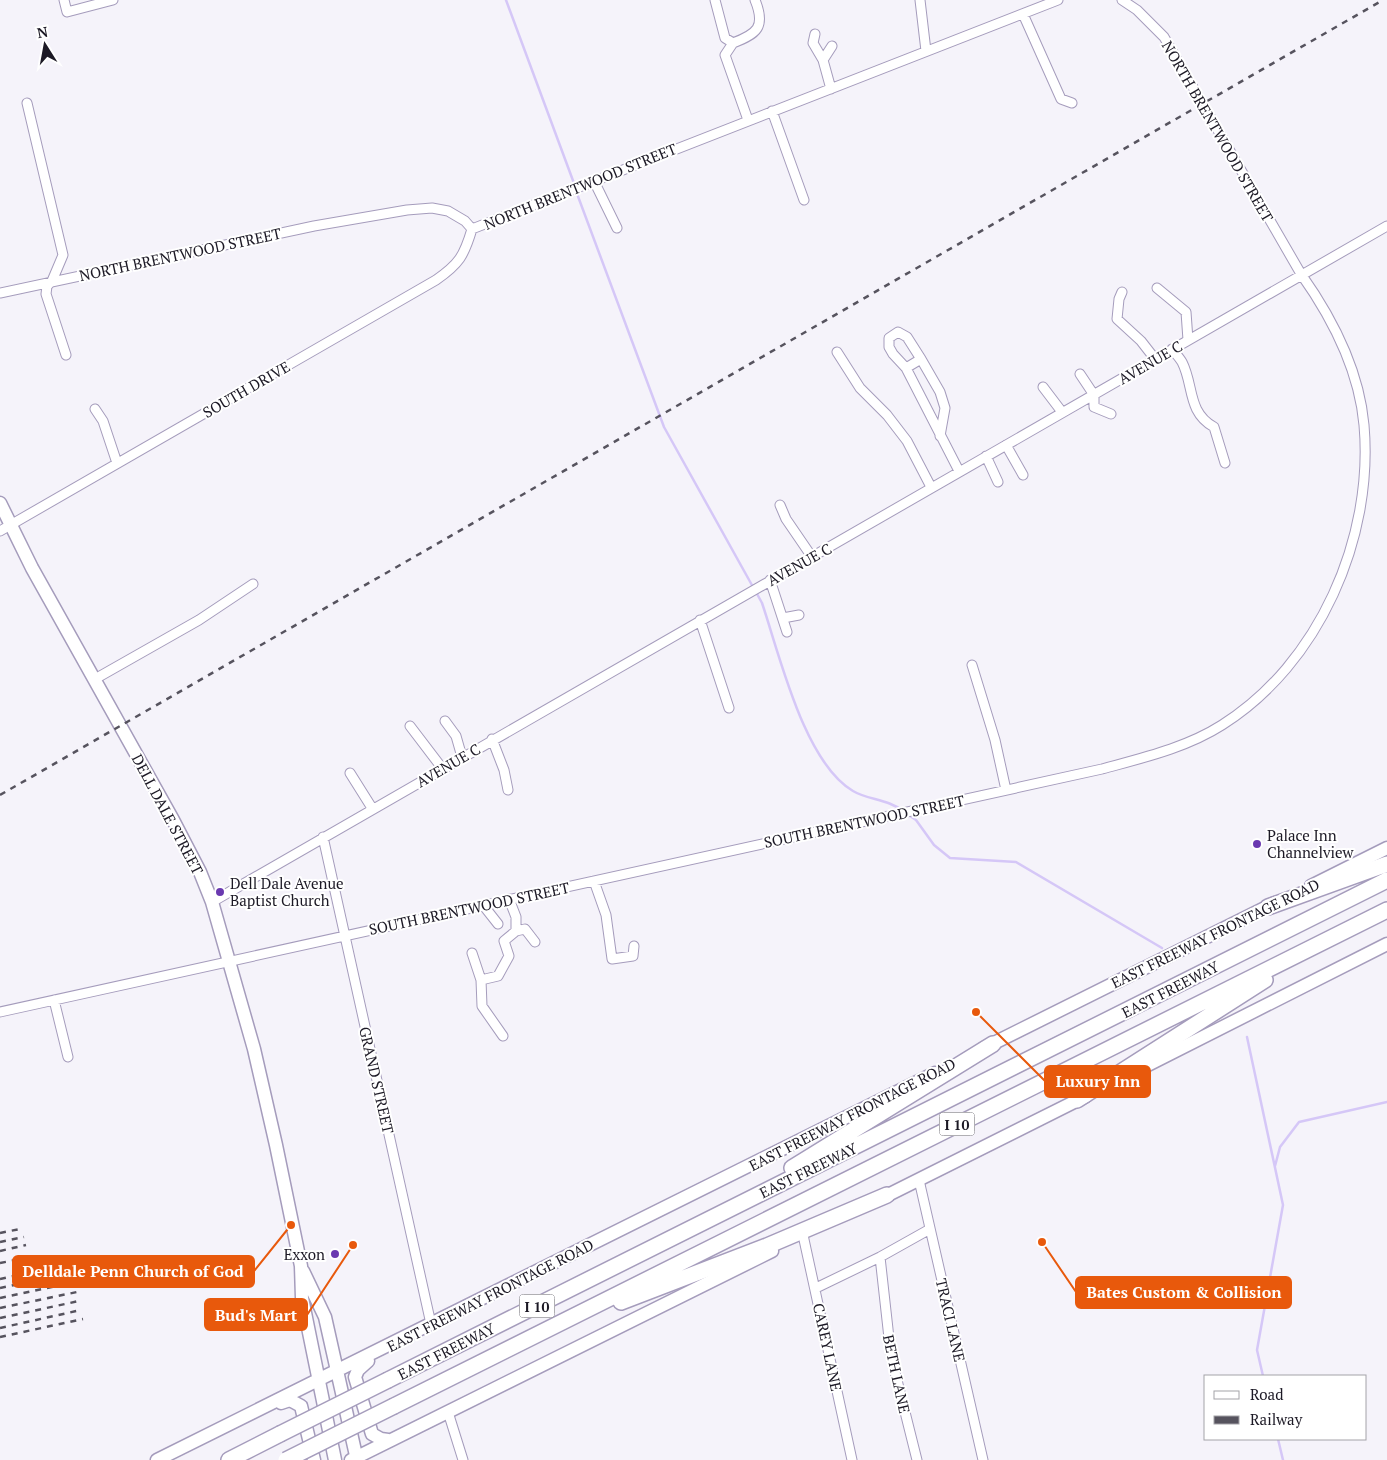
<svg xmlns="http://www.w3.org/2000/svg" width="1387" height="1460" font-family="'PT Serif',serif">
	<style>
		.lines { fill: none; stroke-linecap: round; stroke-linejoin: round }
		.stream { stroke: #d5c7f7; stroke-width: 2.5 }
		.minor-casing { stroke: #a59cbc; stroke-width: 11 }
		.secondary-casing { stroke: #a59cbc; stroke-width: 15 }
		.motorway-casing { stroke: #a59cbc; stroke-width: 18 }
		.minor { stroke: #fff; stroke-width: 9 }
		.secondary { stroke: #fff; stroke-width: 12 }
		.motorway { stroke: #fff; stroke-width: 15 }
		.rail { stroke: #56535e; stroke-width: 2.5; stroke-dasharray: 6 6; stroke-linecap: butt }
		.motorway-bridge-casing { stroke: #a59cbc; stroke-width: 18; stroke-linecap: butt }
		.motorway-bridge { stroke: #fff; stroke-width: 15 }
		.poi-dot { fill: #6a39b0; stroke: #fff; stroke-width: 2 }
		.labels { text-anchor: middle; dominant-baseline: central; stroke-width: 4; stroke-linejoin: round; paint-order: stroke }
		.shield { fill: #fff; stroke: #605e66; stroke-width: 1 }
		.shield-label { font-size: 14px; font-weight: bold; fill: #1c1925 }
		.street-label { font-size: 15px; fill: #1c1925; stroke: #fff }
		.poi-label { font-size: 15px; fill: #1c1925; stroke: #fff; text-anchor: start }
		.leader { fill: none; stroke: #e8590c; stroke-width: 2 }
		.callout-dot { fill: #e8590c; stroke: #fff; stroke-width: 2 }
		.callout { fill: #e8590c; stroke: #e8590c; stroke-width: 2 }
		.callout-label { font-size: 16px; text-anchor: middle; font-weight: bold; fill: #fff }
	</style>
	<rect width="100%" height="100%" fill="#f5f3fa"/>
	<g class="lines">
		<!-- stream -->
		<path class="stream" d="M506 0 575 186
			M576 191 664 427 753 587
			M756 592 762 603C780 656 804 762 853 791 868 800 888 799 903 811
			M907 814 916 820 934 845 950 858 1016 862 1162 948
			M1247 1037 1283 1205 1257 1350 1263 1376
			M1275 1166 1280 1147 1299 1122 1387 1102
			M1278 1439 1283 1460"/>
		<defs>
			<path id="minor" d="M64 0 67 12 113 0
				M715 0 725 38 733 43C757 34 766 27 755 0
				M920 0 926 51
				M1023 14 1061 99 1072 103
				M815 34 813 43 823 60
				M733 43 725 55 748 120
				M831 89 823 60 832 46
				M27 103 63 255 52 281 47 286 46 294 66 355
				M772 111 804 200
				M594 181 617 228
				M1157 288 1186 312 1188 340
				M1122 292 1119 299 1117 319 1141 341 1155 359
				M0 293 314 226 407 210 432 208 448 211 465 221 472 229 1058 0
				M1172 349C1175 353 1179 357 1182 362 1194 385 1187 412 1214 427L1225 463
				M837 352 860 388 887 415 907 441 931 487
				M906 368 893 354 889 347V338L898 332 907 337 921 359
				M1080 374 1094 395V407L1111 414
				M1043 387 1062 412
				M95 409 103 421 117 463
				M940 436 945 408 940 392 921 359 906 368 959 471
				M1006 445 1023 475
				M986 456 998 482
				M780 505 786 519 812 557
				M0 531 436 280C459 264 464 256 472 229
				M770 580 787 632
				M783 618 799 615
				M700 620 729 708
				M972 665 995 740 1006 790
				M95 679 199 620 253 584
				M445 721 456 736 462 757
				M410 726 442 768
				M492 739 504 770 508 790
				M350 773 372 808
				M323 837 431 1324
				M594 881 606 915 612 959 633 956 634 946
				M509 899 516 917V931
				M212 902 1387 226
				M483 905 498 924
				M472 953 481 980 482 1006 503 1036
				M481 980 498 976 509 956 504 941 516 931 525 929 535 942
				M54 1000 68 1057
				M0 1012 1102 769C1142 758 1186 748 1222 725 1319 664 1374 538 1364 425 1359 369 1333 319 1301 274L1164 37 1137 10 1122 0
				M919 1180 983 1460
				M803 1235 852 1460
				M880 1257 891 1356 917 1460
				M816 1288 880 1257 930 1229
				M448 1412 463 1460"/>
			<path id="secondary" d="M0 503 32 568 173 820 200 872 212 902 254 1049 276 1145 301 1266 302 1298 335 1460
				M1311 886 1387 848
				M984 1048 1275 903
				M1122 1078 1387 944
				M880 1199 1086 1096
				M303 1271 325 1317 357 1460
				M368 1361 358 1370 355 1377 372 1434 381 1439 388 1440
				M281 1403 290 1400 301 1406 314 1460
				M157 1460 935 1073
				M351 1460 772 1251"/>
			<path id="motorway" d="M1268 907 1387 864
				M1077 1100 1265 980
				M792 1168 993 1044
				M621 1302 767 1246 887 1195
				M388 1380 1387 880
				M394 1406 1387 910
				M229 1460 280 1434"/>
		</defs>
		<!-- minor casing -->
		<use href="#minor" class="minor-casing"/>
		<!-- secondary casing -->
		<use href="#secondary" class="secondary-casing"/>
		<!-- motorway casing -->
		<use href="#motorway" class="motorway-casing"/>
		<!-- minor -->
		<use href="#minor" class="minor"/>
		<!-- secondary -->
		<use href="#secondary" class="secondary"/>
		<!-- motorway -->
		<use href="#motorway" class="motorway"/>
		<!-- rail -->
		<path class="rail" d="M0 795 1383 0
			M0 1233 20 1229
			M0 1242 24 1237
			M0 1251 26 1245
			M0 1263 32 1257
			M0 1279 71 1264
			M0 1288 73 1273
			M0 1298 75 1282
			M0 1308 77 1292
			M0 1318 79 1301
			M0 1328 81 1310
			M0 1337 83 1319"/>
		<defs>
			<path id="motorway-bridge" d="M280 1434 388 1380
				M286 1460 394 1406"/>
		</defs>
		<!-- motorway-bridge casing -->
		<use href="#motorway-bridge" class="motorway-bridge-casing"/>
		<!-- motorway-bridge -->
		<use href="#motorway-bridge" class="motorway-bridge"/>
	</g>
	<!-- markers -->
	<g class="poi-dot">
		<circle cx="1257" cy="844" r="5"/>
		<circle cx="220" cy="892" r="5"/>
		<circle cx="335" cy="1254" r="5"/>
	</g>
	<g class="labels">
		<!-- shield labels -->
		<g class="shield">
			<rect x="939.5" y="1112.5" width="35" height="23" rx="4"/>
			<rect x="519.5" y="1294.5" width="35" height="23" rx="4"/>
		</g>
		<g class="shield-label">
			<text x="957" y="1124">I 10</text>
			<text x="537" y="1306">I 10</text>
		</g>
		<!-- street labels -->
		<g class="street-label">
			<text transform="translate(1218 131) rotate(60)">NORTH BRENTWOOD STREET</text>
			<text transform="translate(580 186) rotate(-22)">NORTH BRENTWOOD STREET</text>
			<text transform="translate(180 254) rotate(-12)">NORTH BRENTWOOD STREET</text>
			<text transform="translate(1150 362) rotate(-30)">AVENUE C</text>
			<text transform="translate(246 389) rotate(-30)">SOUTH DRIVE</text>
			<text transform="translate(799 564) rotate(-29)">AVENUE C</text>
			<text transform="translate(448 765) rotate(-30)">AVENUE C</text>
			<text transform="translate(168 814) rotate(62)">DELL DALE STREET</text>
			<text transform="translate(864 821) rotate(-12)">SOUTH BRENTWOOD STREET</text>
			<text transform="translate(469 908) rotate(-12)">SOUTH BRENTWOOD STREET</text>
			<text transform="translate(1215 933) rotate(-26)">EAST FREEWAY FRONTAGE ROAD</text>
			<text transform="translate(1170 989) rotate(-27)">EAST FREEWAY</text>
			<text transform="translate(377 1080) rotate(77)">GRAND STREET</text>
			<text transform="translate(852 1114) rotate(-27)">EAST FREEWAY FRONTAGE ROAD</text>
			<text transform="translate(808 1170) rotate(-26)">EAST FREEWAY</text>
			<text transform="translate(490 1295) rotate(-27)">EAST FREEWAY FRONTAGE ROAD</text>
			<text transform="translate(951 1320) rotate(77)">TRACI LANE</text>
			<text transform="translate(828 1347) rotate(78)">CAREY LANE</text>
			<text transform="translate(446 1351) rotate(-27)">EAST FREEWAY</text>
			<text transform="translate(897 1374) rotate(78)">BETH LANE</text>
		</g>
		<!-- poi labels -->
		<g class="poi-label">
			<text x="1267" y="835">Palace Inn<tspan x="1267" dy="17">Channelview</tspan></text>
			<text x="230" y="883">Dell Dale Avenue<tspan x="230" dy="17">Baptist Church</tspan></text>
			<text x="325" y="1254" text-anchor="end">Exxon</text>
		</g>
	</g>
	<!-- callouts -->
	<path class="leader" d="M976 1012L1045 1081M291 1225L254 1271M1042 1242L1076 1292M353 1245L307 1315"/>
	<g class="callout-dot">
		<circle cx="976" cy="1012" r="5"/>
		<circle cx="291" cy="1225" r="5"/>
		<circle cx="1042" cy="1242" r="5"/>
		<circle cx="353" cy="1245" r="5"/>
	</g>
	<g class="callout">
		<rect x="1045" y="1066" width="105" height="31" rx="5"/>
		<rect x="13" y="1256" width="241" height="31" rx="5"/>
		<rect x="1076" y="1277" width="215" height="31" rx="5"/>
		<rect x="205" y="1299" width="102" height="31" rx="5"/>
	</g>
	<g class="callout-label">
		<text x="1098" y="1087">Luxury Inn</text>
		<text x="133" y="1277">Delldale Penn Church of God</text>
		<text x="1184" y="1298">Bates Custom &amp; Collision</text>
		<text x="256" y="1321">Bud's Mart</text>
	</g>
	<!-- legend -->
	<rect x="1204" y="1375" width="162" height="65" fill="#ffffff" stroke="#a4a3a8"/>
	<rect x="1214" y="1391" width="25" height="8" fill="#ffffff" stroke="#a4a3a8"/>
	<text x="1250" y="1400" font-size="15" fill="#1c1925">Road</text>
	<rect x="1214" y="1416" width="25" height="8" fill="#56535e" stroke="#a4a3a8"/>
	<text x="1250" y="1425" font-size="15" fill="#1c1925">Railway</text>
	<!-- north arrow -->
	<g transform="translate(45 45) rotate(349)" stroke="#ffffff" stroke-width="4" paint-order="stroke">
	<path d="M0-4L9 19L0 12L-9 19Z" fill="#1c1925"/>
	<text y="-8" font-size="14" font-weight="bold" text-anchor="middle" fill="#1c1925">N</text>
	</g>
</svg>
